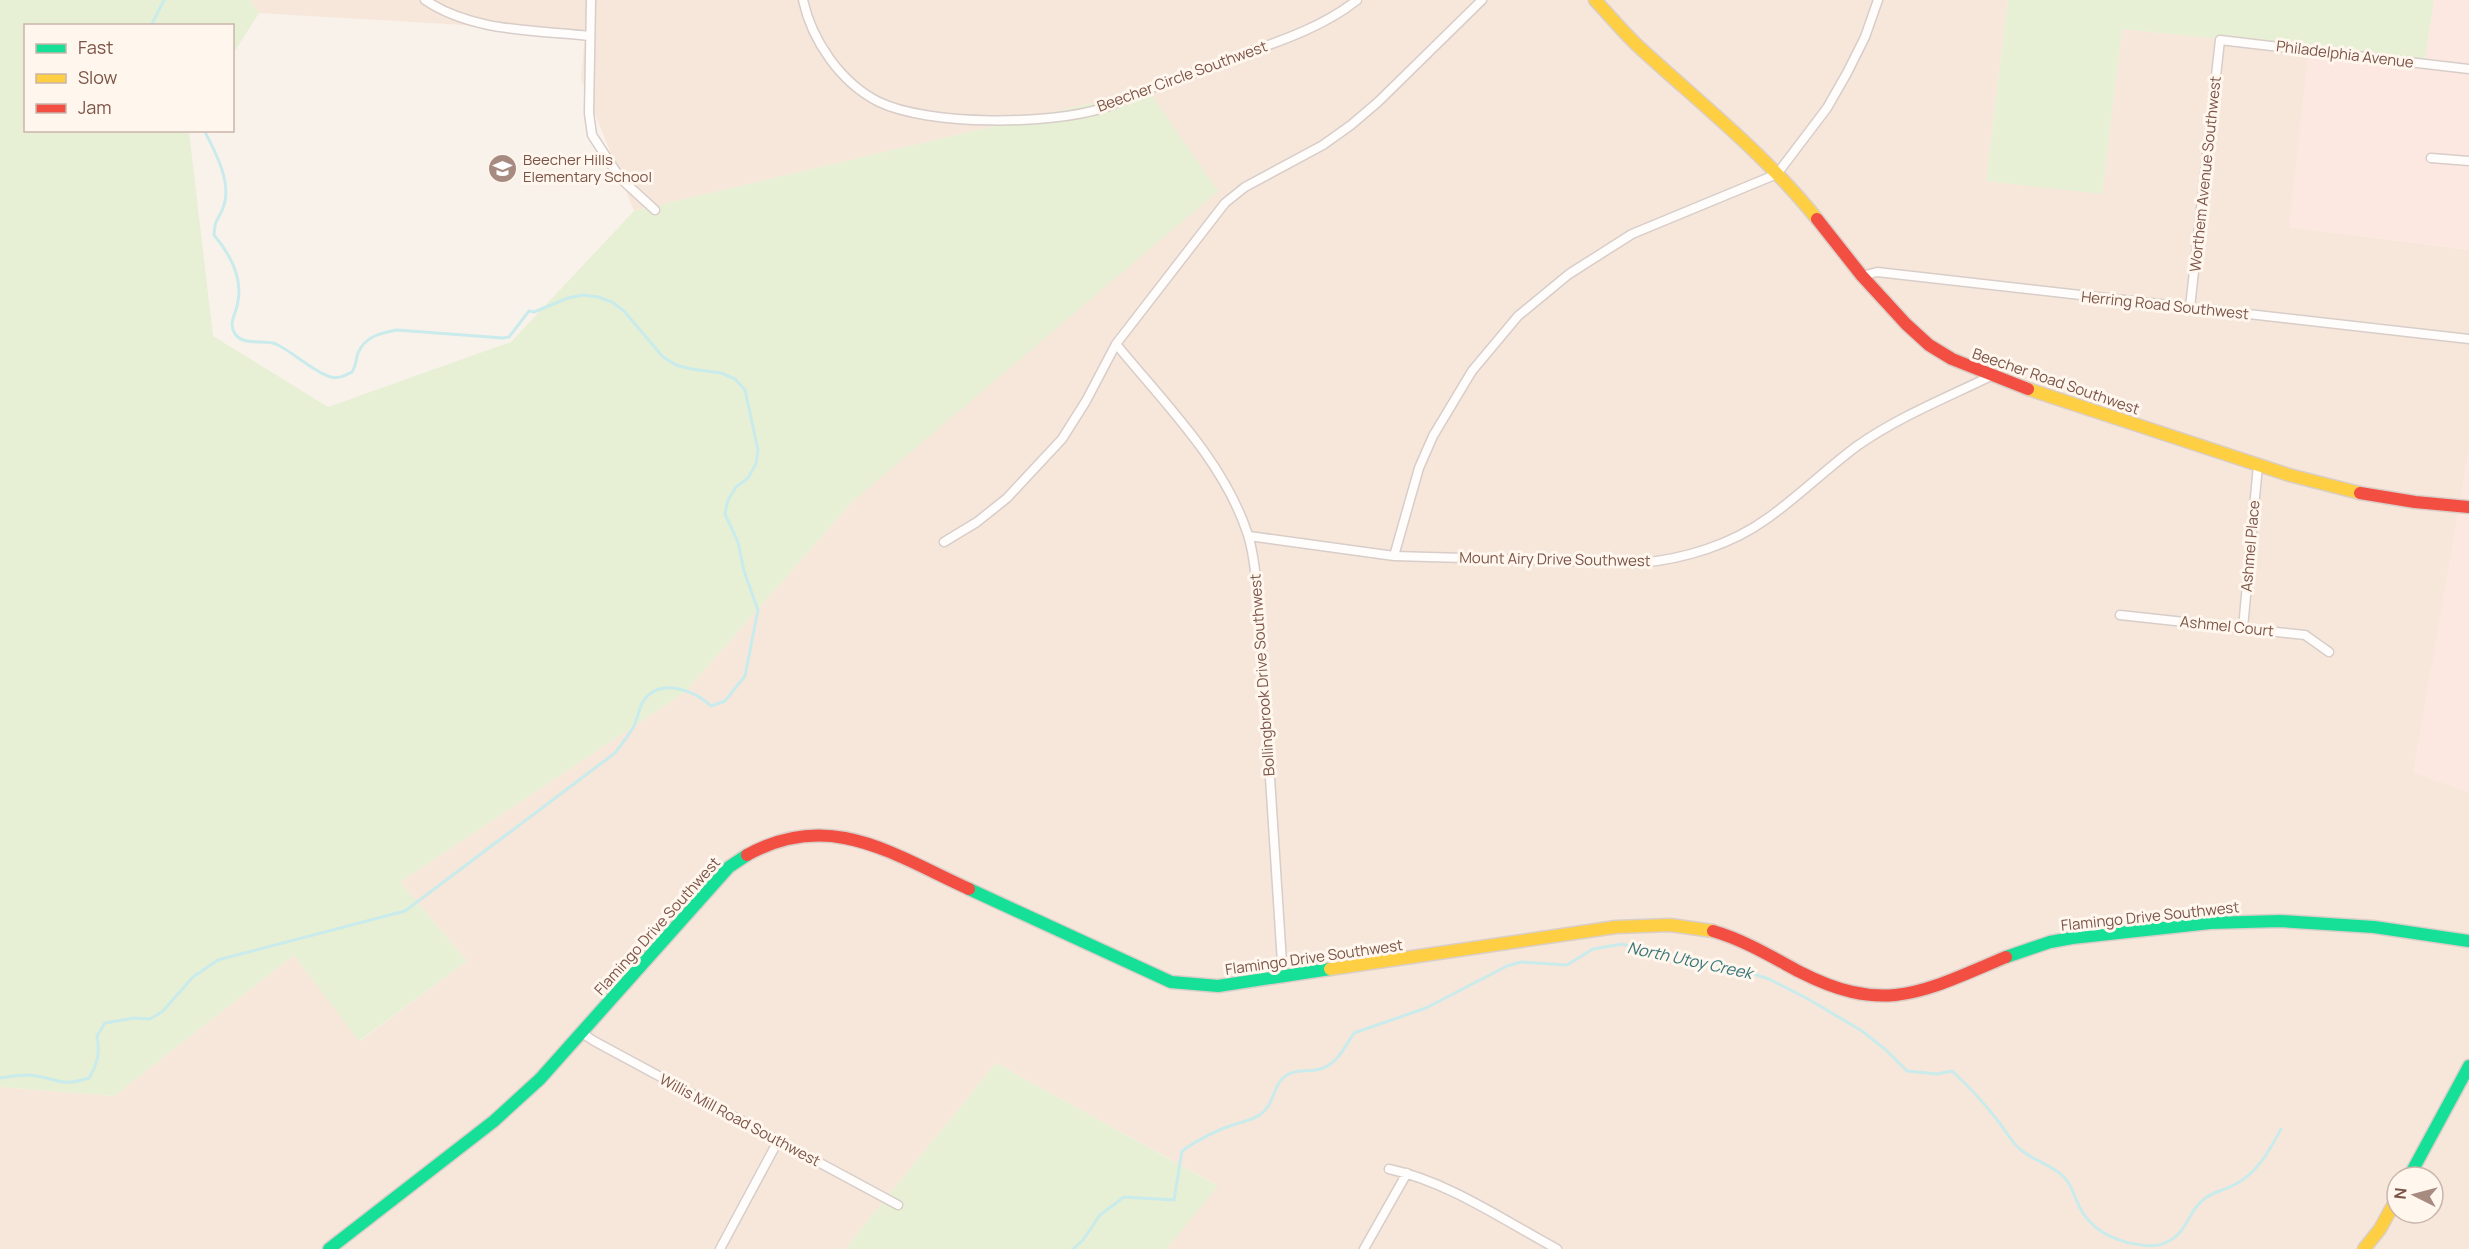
<svg xmlns="http://www.w3.org/2000/svg" width="2469" height="1249" font-family="Manrope,sans-serif">
	<style>
		.residential { fill: #f6e7da; fill-rule: evenodd }
		.commercial { fill: #fce8e1 }
		.green { fill: #e7f0d4 }
		.lines { fill: none; stroke-linecap: round; stroke-linejoin: round }
		.stream { stroke: #caebeb; stroke-width: 3 }
		.street-casing { stroke: #d8cdc8; stroke-width: 11 }
		.fast-casing { stroke: #dacec8; stroke-width: 15 }
		.slow-casing { stroke: #dacec8; stroke-width: 15 }
		.jam-casing { stroke: #dacec8; stroke-width: 15 }
		.street { stroke: #fefdfc; stroke-width: 8 }
		.fast { stroke: #16e098; stroke-width: 12 }
		.slow { stroke: #ffcf43; stroke-width: 12 }
		.jam { stroke: #f24e42; stroke-width: 12 }
		.labels { text-anchor: middle; dominant-baseline: central; stroke-width: 6; stroke-linejoin: round; paint-order: stroke }
		.street-label { font-size: 15px; fill: #7b5447; stroke: #fff6ed }
		.poi-label { font-size: 15px; fill: #7b5447; stroke: #fff6ed; text-anchor: start }
		.water-label { font-size: 16px; font-style: italic; fill: #35767a; stroke: #fff6ed }
	</style>
	<rect width="100%" height="100%" fill="#f9f2eb"/>
	<!-- residential -->
	<path class="residential" d="M250 0H2008L1986 181 2102 193 2122 29 2309 48 2290 227 2469 250V450L2414 772 2469 792V1247L2468 1249H1166L1217 1185 996 1063 845 1249H0V1087L114 1096 294 955 360 1041 467 961 400 882 685 692 852 502 1148 90 634 211 581 79 585 32 259 13ZM2397 1177H2433V1213H2397Z"/>
	<!-- commercial -->
	<path class="commercial" d="M2434 0H2469V250L2289 227 2309 48 2425 60Z
		M2469 450V792L2413 773Z"/>
	<!-- green -->
	<path class="green" d="M0 0H250L259 13 233 54 232 26H26V130L189 131 213 336 328 407 511 342 634 211 1148 90 1218 191 852 502 685 692 400 882 467 961 359 1041 294 955 114 1096 0 1087Z
		M2008 0H2434L2425 60 2122 29 2102 194 1986 181Z
		M996 1063 1218 1186 1166 1249H845Z"/>
	<g class="lines">
		<!-- stream -->
		<path class="stream" d="M151 26 164 0
			M0 1078C10 1076 19 1075 29 1075 56 1077 58 1088 89 1078 98 1063 100 1053 97 1036L105 1023 134 1018 150 1019 163 1011 193 977 218 960 405 911 615 753C622 744 629 735 634 726 638 718 639 706 644 700 661 677 695 691 711 706L725 701 745 676 758 610 744 571 738 542 725 514 728 500 736 487 748 478 756 464 758 450 745 390 735 379 721 373 691 369 676 365 663 357 624 311 612 302 598 297 583 295 568 298 534 312 529 311 509 337 503 338 397 330C381 333 365 336 358 353 356 359 356 366 352 372 346 375 339 379 331 377 315 373 293 352 276 344 264 339 241 347 234 332 229 323 235 315 237 306 244 280 230 254 214 235 215 218 218 221 223 208 233 184 215 151 204 130
			M1073 1249 1083 1240 1100 1215 1124 1197 1174 1200 1182 1151C1199 1139 1216 1130 1236 1124 1245 1121 1253 1120 1261 1114 1276 1103 1272 1082 1289 1074 1299 1069 1306 1072 1316 1070 1336 1067 1344 1048 1354 1033L1426 1008 1507 966 1521 962 1567 965 1593 949 1622 944 1666 956 1726 965 1769 979 1810 1000 1862 1031 1886 1050 1907 1071 1937 1074 1952 1071C1970 1087 1984 1103 1998 1121 2006 1131 2011 1142 2021 1150 2033 1160 2051 1165 2063 1176 2071 1184 2072 1190 2076 1199 2085 1224 2105 1237 2129 1243 2141 1245 2154 1248 2165 1243 2189 1232 2186 1214 2203 1200 2212 1192 2222 1191 2232 1186 2257 1174 2268 1153 2281 1129"/>
		<defs>
			<path id="street" d="M425 0C472 32 535 30 589 36
				M591 0 589 113 592 135 620 178 655 210
				M803 0C812 41 841 83 879 102 929 126 1051 125 1103 108 1116 104 1128 97 1141 92 1167 82 1195 73 1222 62 1267 45 1318 31 1357 0
				M2431 158 2469 161
				M1862 276 1877 272 2469 339
				M2190 307 2220 40 2469 69
				M1116 344C1164 403 1224 461 1248 535 1254 553 1255 574 1258 593L1283 978
				M1249 536 1394 556 1640 563C1684 559 1731 545 1768 518 1799 496 1826 469 1857 446 1898 417 1946 398 1991 376
				M944 542 977 522 1007 498 1062 439 1086 401 1116 344 1225 203 1245 187 1323 145 1351 125 1378 102 1482 0
				M1394 556 1419 468 1433 436 1472 371 1518 316 1569 274 1632 234 1777 174 1827 108 1847 73 1865 37 1878 0
				M2120 615 2305 635 2329 652
				M2243 628 2258 465
				M582 1033 594 1041 898 1205
				M1389 1169C1449 1182 1503 1220 1557 1249
				M720 1249 778 1141
				M1364 1249 1407 1173"/>
			<path id="fast" d="M969 889 1171 982 1218 986 1330 969
				M2006 957 2050 942 2072 938 2210 923 2280 921 2374 927 2469 941
				M2409 1177 2469 1066
				M329 1249 494 1121 540 1079 729 867 747 855"/>
			<path id="slow" d="M1595 0C1610 16 1623 32 1639 47 1700 103 1765 154 1817 219
				M2028 389 2289 475 2360 493
				M1330 969 1616 927 1670 925 1713 931
				M2364 1249 2380 1229 2397 1198"/>
			<path id="jam" d="M1817 219 1862 276 1906 324 1929 345 1952 359 2028 389
				M2360 493 2415 502 2469 507
				M747 855C830 809 892 854 969 889
				M1713 931C1744 940 1772 957 1800 972 1886 1016 1924 991 2006 957"/>
		</defs>
		<!-- street casing -->
		<use href="#street" class="street-casing"/>
		<!-- fast casing -->
		<use href="#fast" class="fast-casing"/>
		<!-- slow casing -->
		<use href="#slow" class="slow-casing"/>
		<!-- jam casing -->
		<use href="#jam" class="jam-casing"/>
		<!-- street -->
		<use href="#street" class="street"/>
		<!-- fast -->
		<use href="#fast" class="fast"/>
		<!-- slow -->
		<use href="#slow" class="slow"/>
		<!-- jam -->
		<use href="#jam" class="jam"/>
	</g>
	<!-- icons -->
	<defs>
		<symbol id="school-disc" viewBox="-11 -11 22 22"><circle r="9.5" fill="#a78b80" stroke="#fff6ed"/><path d="M0-5L7-2L0 1L-7-2ZM-4 1L0 2.5L4 1V4Q0 6-4 4Z" fill="#fff"/></symbol>
	</defs>
	<g fill-rule="evenodd">
		<use href="#school-disc" x="486" y="152" width="33" height="33"/>
	</g>
	<g class="labels">
		<!-- street labels -->
		<g class="street-label">
			<text transform="translate(2345 54) rotate(7)">Philadelphia Avenue</text>
			<text transform="translate(1182 76) rotate(-20)">Beecher Circle Southwest</text>
			<text transform="translate(2205 174) rotate(-84)">Worthem Avenue Southwest</text>
			<text transform="translate(2165 305) rotate(6)">Herring Road Southwest</text>
			<text transform="translate(2056 381) rotate(19)">Beecher Road Southwest</text>
			<text transform="translate(2250 546) rotate(-85)">Ashmel Place</text>
			<text transform="translate(1555 559) rotate(1)">Mount Airy Drive Southwest</text>
			<text transform="translate(2227 626) rotate(6)">Ashmel Court</text>
			<text transform="translate(1262 675) rotate(-94)">Bollingbrook Drive Southwest</text>
			<text transform="translate(2150 916) rotate(-6)">Flamingo Drive Southwest</text>
			<text transform="translate(657 926) rotate(-48)">Flamingo Drive Southwest</text>
			<text transform="translate(1314 957) rotate(-8)">Flamingo Drive Southwest</text>
			<text transform="translate(740 1120) rotate(28)">Willis Mill Road Southwest</text>
		</g>
		<!-- poi labels -->
		<g class="poi-label">
			<text x="523" y="159">Beecher Hills<tspan x="523" dy="17">Elementary School</tspan></text>
		</g>
		<!-- water labels -->
		<g class="water-label">
			<text transform="translate(1690 960) rotate(12)">North Utoy Creek</text>
		</g>
	</g>
	<!-- legend -->
	<rect x="24" y="24" width="210" height="108" fill="#fff6ed" stroke="#cab5ab" stroke-width="1.5"/>
	<rect x="36" y="44" width="30" height="9" fill="#16e098" stroke="#cab5ab" stroke-width="1.5"/>
	<text x="78" y="54" font-size="18" fill="#7b5447">Fast</text>
	<rect x="36" y="74" width="30" height="9" fill="#ffcf43" stroke="#cab5ab" stroke-width="1.5"/>
	<text x="78" y="84" font-size="18" fill="#7b5447">Slow</text>
	<rect x="36" y="104" width="30" height="9" fill="#f24e42" stroke="#cab5ab" stroke-width="1.5"/>
	<text x="78" y="114" font-size="18" fill="#7b5447">Jam</text>
	<!-- north arrow -->
	<g transform="translate(2415 1195) rotate(276)"><circle r="28" fill="#fff6ed" stroke="#cab5ab" stroke-width="1.5"/>
	<path d="M0-4.5L10 22L0 15L-10 22Z" fill="#a78b80"/>
	<text y="-9" font-size="16" font-weight="bold" text-anchor="middle" fill="#7b5447">N</text>
	</g>
</svg>
